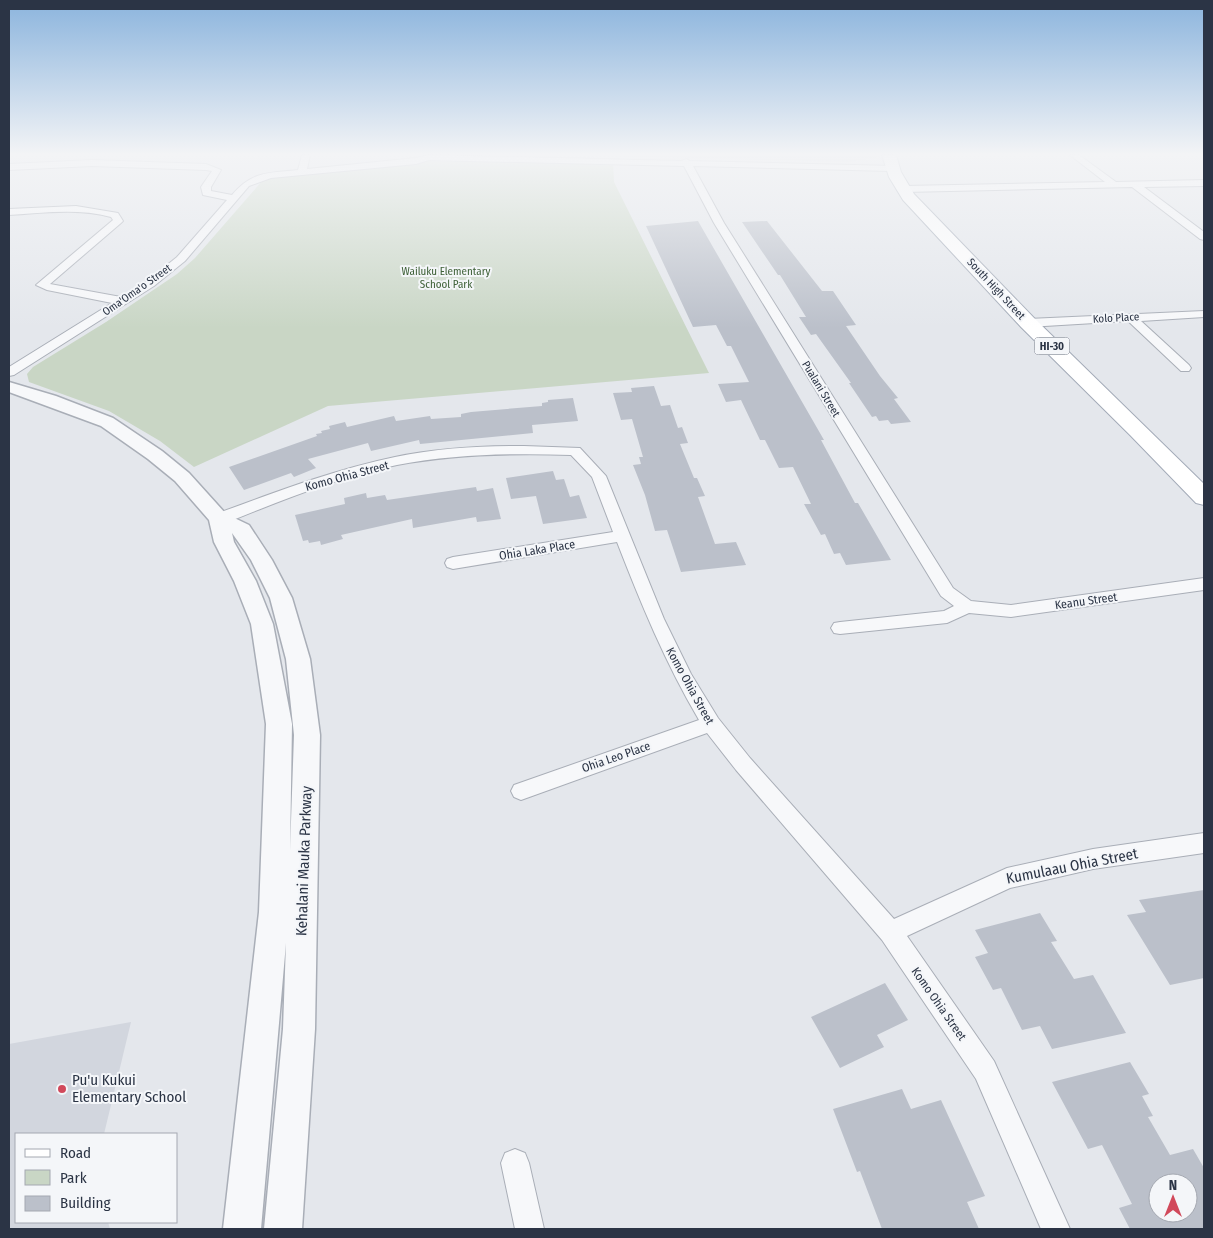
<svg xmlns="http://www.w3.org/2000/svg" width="1213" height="1238" font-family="'Fira Sans Condensed',sans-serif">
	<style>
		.built { fill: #d2d6de }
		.green { fill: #c9d6c5 }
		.building { fill: #bbc0ca; fill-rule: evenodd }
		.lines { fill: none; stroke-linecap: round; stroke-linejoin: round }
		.minor-casing { stroke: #a9aeb7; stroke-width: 2 }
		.tertiary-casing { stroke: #a9aeb7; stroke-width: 3 }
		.primary-casing { stroke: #a3abb8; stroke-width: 2 }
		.minor { fill: #f7f8fa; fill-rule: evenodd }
		.tertiary { fill: #f7f8fa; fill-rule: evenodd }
		.primary { fill: #fff; fill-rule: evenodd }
		.poi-dot { fill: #d1495b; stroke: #f4f6f9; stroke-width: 2 }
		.labels { text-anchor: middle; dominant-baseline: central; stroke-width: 4; stroke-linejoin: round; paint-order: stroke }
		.far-park-label { font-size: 11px; fill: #3f6138; stroke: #f4f6f9 }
		.far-street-label { font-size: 11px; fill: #2b3445; stroke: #f4f6f9 }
		.shield { fill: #f4f6f9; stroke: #676e7b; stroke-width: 1 }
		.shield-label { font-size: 11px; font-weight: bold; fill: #2b3445 }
		.street-label { font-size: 12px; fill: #2b3445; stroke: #f4f6f9 }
		.near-street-label { font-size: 15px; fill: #2b3445; stroke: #f4f6f9 }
		.near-poi-label { font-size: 15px; fill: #2b3445; stroke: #f4f6f9; text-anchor: start }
	</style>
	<rect width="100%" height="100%" fill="#e4e7ec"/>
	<!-- built -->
	<path class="built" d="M577 155H880V157L849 162Z
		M131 1022 104 1134H16V1222H108L110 1229H9V1044Z"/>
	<!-- green -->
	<path class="green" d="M435 158 613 162 614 182 709 373 328 406 194 467 160 441 109 411 29 382 27 374 33 367 106 322 177 274 195 258 263 180Z"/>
	<!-- building -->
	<path class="building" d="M698 221 824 440H821L855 503H858L891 560 846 565 840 553 834 554 825 534 821 535 804 504H811L793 467 779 468 765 440H760L741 400 726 402 718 384 749 382 731 346H727L716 325 693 327 646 226Z
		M767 221 822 291H833L856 325 846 326 880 376 898 398 894 399 911 422 891 424 888 420 879 421 876 416 872 417 849 383H851L816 334 811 335 799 317H806L780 275H778L742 222Z
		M654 386 661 406 670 405 678 428 682 427 688 443 680 444 694 478H697L705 496 698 497 715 544 736 542 746 565 681 572 667 530 655 531 645 495 633 465 641 464 639 457H643L632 419 621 420 613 393 632 392 631 388Z
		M573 398 578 421 532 425 533 433 420 444 419 440 371 451 368 443 308 459 316 468 294 477 291 473 244 490 229 467 317 436 316 434 322 433 321 431 330 429 329 426 345 422 347 427 394 416 396 421 430 416 431 419 461 417V414L471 412 542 406V403L548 402V400Z
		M553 471 556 480 564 479 570 497 579 495 587 518 543 524 536 496 511 499 506 478Z
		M476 487 477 491 493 488 501 519 477 522 476 517 413 528 412 519 341 535 343 539 321 545 320 541 309 543 308 540 303 541 295 515 345 504 344 498 366 493 367 498 385 495 387 500Z
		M1204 890V978L1170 985 1127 915 1146 912 1139 900Z
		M1040 913 1057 941 1051 942 1074 979 1093 975 1126 1033 1052 1049 1040 1026 1022 1030 1001 988 993 990 975 957 988 953 975 930Z
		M885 983 908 1020 877 1035 884 1047 840 1068 811 1017Z
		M1130 1062 1149 1094 1142 1096 1153 1116 1148 1117 1170 1155 1193 1149 1204 1168V1229H1130L1119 1208 1132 1204 1102 1145 1088 1149 1052 1082ZM1158 1183H1188V1213H1158Z
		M902 1089 911 1109 941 1100 985 1196 967 1202 979 1229H882L860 1171 857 1172 833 1109Z"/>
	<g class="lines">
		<defs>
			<path id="minor" d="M302 155H310L307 169 416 158 429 155 682 161 686 159 690 161 894 166V170L891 171 693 166 724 223 953 588 971 601 1011 605 1204 578V590L1011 617 969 613 947 623 840 634 834 633 831 628 834 623 840 622 944 611 954 606 941 596 714 223 684 166 429 160 416 164 271 178 249 186 185 261 154 286 14 375 9 376V367L112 303 47 290 36 285 113 220 111 217C78 208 43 213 9 215V209L76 206 118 213 123 221 121 223 50 284 121 297 146 282 177 257 227 200 203 195 201 187 212 171 206 170 92 166 9 170V164L92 160 206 164 221 170 211 187V191L232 195C252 171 269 173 298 170Z
				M1070 155H1079L1116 182 1204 180V186L1144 187 1204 232V240L1200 239 1132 187 904 192 899 189 904 186 1105 182Z
				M1204 311V317L1141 321 1189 365 1191 368 1189 371H1181L1128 321 1028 327 1022 323 1028 319Z
				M524 446 580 448 606 476 664 619 691 674 718 718 750 758 894 919 1007 868 1093 849 1204 833V853L1093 869 1010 888 907 936 994 1061 1070 1229H1041L976 1079 882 940 736 770 707 733 521 800 514 797 511 791 514 785 699 720C665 662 641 604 617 542L453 569 447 567 445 563 447 559 453 557 613 532 592 477 571 455C513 453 455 454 397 465 338 477 281 501 225 523H213L211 519 213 515C273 493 333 470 395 457 438 448 481 446 524 446Z
				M515 1149 525 1153 529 1163 544 1229H515L501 1163 505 1153Z"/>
			<path id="tertiary" d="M9 382 56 396 113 418 162 451 189 473 226 514 249 525 272 560 292 598 310 659 320 735 315 1029 302 1229H264L283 1029 286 943 261 1229H223L259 912 266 724 251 624 234 581 214 542 209 520 175 481 148 459 101 426 9 392ZM232 533 251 560 270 598 286 659 294 735 290 851 292 724 273 624 256 581 234 542Z"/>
			<path id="primary" d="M882 155H896L901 172 914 194 1035 319 1204 484V505L1196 503 1130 435 1021 327 903 200 889 177Z"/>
		</defs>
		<!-- minor casing -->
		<use href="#minor" class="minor-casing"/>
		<!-- tertiary casing -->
		<use href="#tertiary" class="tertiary-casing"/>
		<!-- primary casing -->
		<use href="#primary" class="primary-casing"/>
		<!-- minor -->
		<use href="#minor" class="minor"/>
		<!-- tertiary -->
		<use href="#tertiary" class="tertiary"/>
		<!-- primary -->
		<use href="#primary" class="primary"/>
	</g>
	<!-- sky -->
	<linearGradient id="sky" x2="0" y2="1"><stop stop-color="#8bb4dd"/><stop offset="0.47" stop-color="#f3f4f6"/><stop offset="1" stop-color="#f3f4f6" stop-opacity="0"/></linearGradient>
	<rect width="1213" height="328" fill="url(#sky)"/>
	<!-- markers -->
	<circle class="poi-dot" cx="62" cy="1089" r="5"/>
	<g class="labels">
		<!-- far-park labels -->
		<g class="far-park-label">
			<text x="446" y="271">Wailuku Elementary<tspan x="446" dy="13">School Park</tspan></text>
		</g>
		<!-- far-street labels -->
		<g class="far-street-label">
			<text transform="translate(996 289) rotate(47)">South High Street</text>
			<text transform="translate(137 290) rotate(-35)">Oma'Oma'o Street</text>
			<text transform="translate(1116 318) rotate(-3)">Kolo Place</text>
			<text transform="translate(821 389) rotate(59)">Pualani Street</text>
		</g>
		<!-- shield labels -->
		<rect class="shield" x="1034.5" y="337.5" width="35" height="17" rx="4"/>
		<g class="shield-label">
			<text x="1052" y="346">HI-30</text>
		</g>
		<!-- street labels -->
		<g class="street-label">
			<text transform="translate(347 476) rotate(-15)">Komo Ohia Street</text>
			<text transform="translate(537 550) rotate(-9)">Ohia Laka Place</text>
			<text transform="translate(1086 601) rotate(-8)">Keanu Street</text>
			<text transform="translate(690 686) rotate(61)">Komo Ohia Street</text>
			<text transform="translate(616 757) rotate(-19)">Ohia Leo Place</text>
			<text transform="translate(939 1004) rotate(55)">Komo Ohia Street</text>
		</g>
		<!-- near-street labels -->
		<g class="near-street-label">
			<text transform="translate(304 861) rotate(-88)">Kehalani Mauka Parkway</text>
			<text transform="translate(1072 866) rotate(-11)">Kumulaau Ohia Street</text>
		</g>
		<!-- near-poi labels -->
		<g class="near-poi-label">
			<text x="72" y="1080">Pu'u Kukui<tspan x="72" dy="17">Elementary School</tspan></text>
		</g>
	</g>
	<!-- border -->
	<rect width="1213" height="1238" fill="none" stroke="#2b3445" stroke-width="20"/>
	<!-- legend -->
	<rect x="15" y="1133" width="162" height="90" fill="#f4f6f9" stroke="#a4a8b1"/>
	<rect x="25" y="1149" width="25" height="8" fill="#ffffff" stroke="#a4a8b1"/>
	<text x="60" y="1158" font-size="15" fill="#2b3445">Road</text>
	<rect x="25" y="1170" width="25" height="15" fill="#c9d6c5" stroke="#a4a8b1"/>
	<text x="60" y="1183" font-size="15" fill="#2b3445">Park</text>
	<rect x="25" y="1196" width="25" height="15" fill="#bbc0ca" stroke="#a4a8b1"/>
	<text x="60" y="1208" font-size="15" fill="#2b3445">Building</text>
	<!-- north arrow -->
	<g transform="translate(1173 1198)"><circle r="24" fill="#f4f6f9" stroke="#a4a8b1"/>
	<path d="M0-4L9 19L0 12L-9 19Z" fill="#d1495b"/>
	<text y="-8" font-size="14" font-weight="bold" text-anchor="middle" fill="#2b3445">N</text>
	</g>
</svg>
